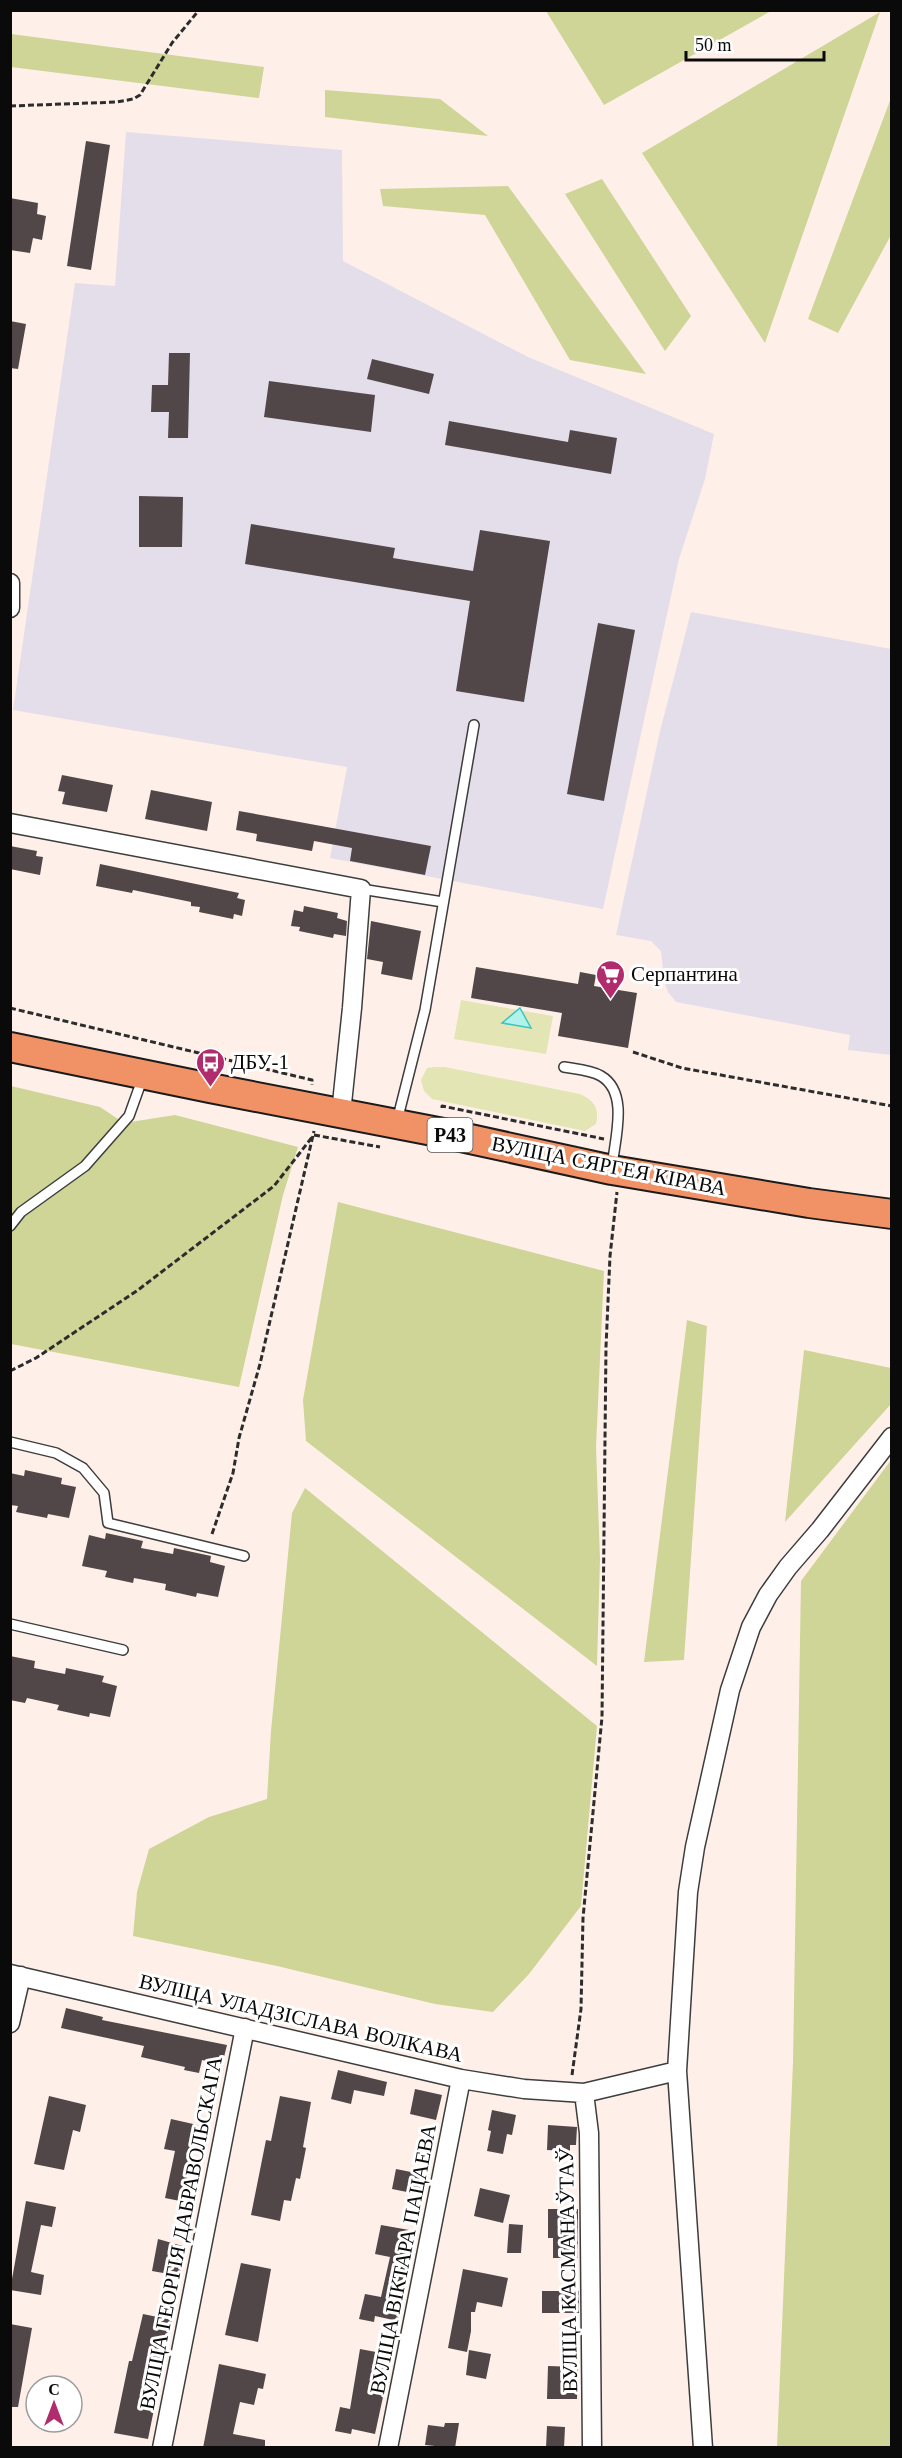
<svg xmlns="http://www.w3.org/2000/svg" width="902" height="2458" font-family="Georgia,serif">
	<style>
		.industrial { fill: #e3dee9 }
		.green { fill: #e3e5b5 }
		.forest { fill: #ced596 }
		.water { fill: #b1f2ed; stroke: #3cc4be; stroke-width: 1.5 }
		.building { fill: #524748 }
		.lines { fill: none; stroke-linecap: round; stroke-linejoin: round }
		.service-casing { stroke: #3d3d3d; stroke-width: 12 }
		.minor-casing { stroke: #3d3d3d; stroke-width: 21 }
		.primary-casing { stroke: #1b1b1b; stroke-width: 32 }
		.path { stroke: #2c2c2c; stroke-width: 3; stroke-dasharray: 6 3; stroke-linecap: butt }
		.service { stroke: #fff; stroke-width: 9 }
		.minor { stroke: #fff; stroke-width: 18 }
		.primary { stroke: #f09266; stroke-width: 28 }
		.labels { text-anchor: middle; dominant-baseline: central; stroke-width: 6; stroke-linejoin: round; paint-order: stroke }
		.shield { fill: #fff; stroke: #545454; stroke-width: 1.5 }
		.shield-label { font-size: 20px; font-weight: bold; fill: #0a0a0a }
		.poi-label { font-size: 21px; fill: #0a0a0a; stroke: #fff; text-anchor: start }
		.street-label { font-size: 21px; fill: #0a0a0a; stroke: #fff }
	</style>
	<rect width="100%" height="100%" fill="#fef0e9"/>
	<!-- industrial -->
	<path class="industrial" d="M126 132 342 150 343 261 528 357 714 434 705 479 679 559 603 909 330 858 347 767 13 710 75 283 115 286Z
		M691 612 891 649V1055L848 1050 850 1035 676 1002 668 992 664 981 661 951 651 941 616 935 660 731Z"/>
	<!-- green -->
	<path class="green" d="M461 1000 553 1016 546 1054 454 1039Z
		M434 1067H445L580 1094C594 1100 600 1109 596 1124L585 1131 432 1099 424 1091 421 1080 427 1068Z"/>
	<!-- forest -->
	<path class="forest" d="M546 11H771L604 105Z
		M880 12 765 343 642 153Z
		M11 34 264 67 259 98 11 67Z
		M325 90 440 99 488 136 325 117Z
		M891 98V235L838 333 808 319Z
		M602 179 691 316 665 351 565 194Z
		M508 186 646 374 570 360 485 215 383 206 380 189Z
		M11 1086 100 1107 124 1123 175 1115 298 1147 283 1195 239 1387 11 1344Z
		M338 1202 604 1271 596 1447 600 1559 597 1666 306 1441 303 1400Z
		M687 1320 707 1326 684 1660 644 1662Z
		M804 1350 891 1368V1404L785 1522Z
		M891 1460V2447H777L793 2062 801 1581Z
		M305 1488 597 1726 581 1906 529 1974 493 2012 435 2004 277 1966 133 1936 137 1892 149 1849 209 1817 267 1799 271 1731 292 1513Z"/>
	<!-- water -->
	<path class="water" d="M520 1008 531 1028 502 1023Z"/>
	<!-- building -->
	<path class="building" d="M86 141 110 145 91 270 67 266Z
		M10 198 38 203 37 214 46 216 42 240 33 238 30 253 10 250Z
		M10 321 26 324 18 369 10 368Z
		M169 353H190L188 438H168L169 412H151L152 385H168Z
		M372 359 434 374 429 394 367 379Z
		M269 381 375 395 371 432 264 417Z
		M449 421 568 442 570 430 617 438 611 474 445 445Z
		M139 496 183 497 182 547H139Z
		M251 524 395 548 393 558 473 571 480 530 550 541 524 702 456 691 470 601 245 564Z
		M598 623 635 630 604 801 567 794Z
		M62 775 113 785 107 812 62 804 65 792 58 791Z
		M151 790 212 802 207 831 145 819Z
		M239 811 431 846 425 875 350 861 352 848 314 841 312 851 256 841 257 834 236 830Z
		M10 846 37 851 36 856 43 857 40 875 10 869Z
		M100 864 239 893 237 898 245 900 242 916 234 914 233 919 199 912 200 907 191 906V902L133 890 132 893 96 886Z
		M304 906 338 913 337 918 347 921 346 936 334 934 333 938 299 931 300 927 291 926 294 910 303 912Z
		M371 921 421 931 412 980 381 974 383 962 367 959Z
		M476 967 578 984 580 972 596 975 594 986 637 993 628 1048 558 1036 562 1013 471 998Z
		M25 1470 62 1478 61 1484 76 1487 69 1518 48 1514 47 1518 16 1512 18 1506 10 1505V1473L24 1476Z
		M106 1533 143 1541 141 1548 173 1554 174 1548 211 1556 210 1562 225 1566 218 1597 197 1593 196 1597 165 1590 166 1584 134 1578 133 1583 105 1577 107 1571 82 1566 89 1535 105 1539Z
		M10 1656 35 1661 34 1668 65 1674 66 1668 104 1676 102 1682 117 1686 110 1717 90 1713 89 1717 57 1710 59 1705 27 1698 25 1703 10 1700Z
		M66 2008 103 2017 102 2020 227 2045 222 2065 202 2060 199 2073 184 2070 185 2067 141 2057 144 2046 61 2028Z
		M338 2070 387 2082 384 2096 354 2090 351 2104 331 2099Z
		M415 2089 442 2095 436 2120 410 2114Z
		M49 2096 86 2105 80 2132 73 2130 64 2170 34 2164Z
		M280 2096 311 2102 303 2147 306 2148 300 2179 296 2178 291 2201 284 2200 280 2221 251 2215 266 2140 271 2141Z
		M492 2110 516 2115 512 2135 507 2134 503 2154 487 2151 491 2131 488 2130Z
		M171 2119 211 2128 205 2152 194 2149 187 2178 200 2181 195 2204 165 2198 175 2151 164 2149Z
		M548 2125 577 2127 576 2145H570V2151L547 2150Z
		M396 2169 426 2175 422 2195 392 2189Z
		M480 2188 510 2195 503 2223 474 2216Z
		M26 2201 56 2207 52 2227 41 2225 31 2272 44 2275 41 2295 10 2290Z
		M548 2209H578V2258H553V2238H548Z
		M509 2224 523 2225 521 2253H507Z
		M381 2225 415 2231 398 2321 375 2316 374 2322 359 2319 365 2294 381 2297 390 2257 375 2254Z
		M158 2239 186 2247 180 2276 152 2271Z
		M241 2263 271 2269 258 2342 225 2335Z
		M463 2269 508 2278 502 2307 477 2302 475 2312H471V2331L467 2352 448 2348Z
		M542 2291H579V2313H542Z
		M143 2314 172 2320 148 2439 114 2433 129 2361H132Z
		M10 2324 32 2328 18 2407H10Z
		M360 2349 392 2355 375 2434 352 2429 351 2434 335 2431 340 2407 350 2409Z
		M469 2350 491 2354 486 2379 466 2375Z
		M219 2364 266 2374 263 2389 258 2388 254 2405 240 2402 233 2434 265 2440V2448H203Z
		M548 2366 578 2367 577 2399H547Z
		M445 2423H459L455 2448 425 2445 428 2425 444 2427Z
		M547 2426 565 2427 564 2448H546Z"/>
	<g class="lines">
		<defs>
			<path id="service" d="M361 889 443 902
				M564 1067C575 1069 591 1070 601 1076 630 1093 614 1141 612 1168
				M397 1121 425 1010 474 725
				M10 1226 21 1212 85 1166 129 1116 143 1077
				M10 1442 56 1453 83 1468 104 1493 108 1523 244 1556
				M10 1624 123 1650"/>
			<path id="minor" d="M10 583V608
				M10 823 361 889 352 1008 341 1113
				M10 1974 461 2079 524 2089 584 2093 677 2071
				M10 2023 21 1976
				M584 2093 589 2133 592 2448
				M162 2448 245 2028
				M388 2448 461 2079
				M703 2448 677 2071 688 1892 695 1847 730 1690 751 1627 768 1595 788 1567 820 1530 892 1437"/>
			<path id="primary" d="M10 1047 210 1088 438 1132 612 1170 809 1203 892 1214"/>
		</defs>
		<!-- service casing -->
		<use href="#service" class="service-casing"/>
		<!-- minor casing -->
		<use href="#minor" class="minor-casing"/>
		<!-- primary casing -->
		<use href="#primary" class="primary-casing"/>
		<!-- path -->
		<path class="path" d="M10 106 117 102 133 99 140 95 172 43 199 10
			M10 1008 312 1080V1085
			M633 1052 682 1068 892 1106
			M442 1108V1106L604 1139
			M314 1135 380 1147
			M10 1371 36 1358 138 1290 274 1186 313 1136
			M212 1534 233 1473 239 1438 260 1364 314 1131
			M572 2075 581 2009 583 1918 602 1717 606 1347 610 1256 617 1192"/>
		<!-- service -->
		<use href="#service" class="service"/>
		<!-- minor -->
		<use href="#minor" class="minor"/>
		<!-- primary -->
		<use href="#primary" class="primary"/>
	</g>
	<!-- icons -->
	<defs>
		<symbol id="supermarket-pin" viewBox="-11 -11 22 30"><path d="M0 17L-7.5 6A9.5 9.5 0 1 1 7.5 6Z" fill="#b12c6d" stroke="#fff"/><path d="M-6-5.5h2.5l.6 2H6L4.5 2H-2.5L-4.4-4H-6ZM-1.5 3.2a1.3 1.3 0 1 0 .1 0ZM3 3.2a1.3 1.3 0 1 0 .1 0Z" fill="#fff"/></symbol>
		<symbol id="bus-pin" viewBox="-11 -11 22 30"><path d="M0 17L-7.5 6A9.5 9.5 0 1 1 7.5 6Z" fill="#b12c6d" stroke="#fff"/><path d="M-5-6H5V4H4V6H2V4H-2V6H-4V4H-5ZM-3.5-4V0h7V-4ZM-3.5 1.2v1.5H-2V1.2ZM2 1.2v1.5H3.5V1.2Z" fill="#fff"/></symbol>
	</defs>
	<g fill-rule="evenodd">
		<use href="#supermarket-pin" x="594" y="958" width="33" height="45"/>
		<use href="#bus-pin" x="194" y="1046" width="33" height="45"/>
	</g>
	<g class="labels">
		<!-- shield labels -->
		<rect class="shield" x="427.5" y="1118" width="45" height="34" rx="4.5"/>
		<g class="shield-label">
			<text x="450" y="1135">Р43</text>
		</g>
		<!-- poi labels -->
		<g class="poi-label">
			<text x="631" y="974">Серпантина</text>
			<text x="231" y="1062">ДБУ-1</text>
		</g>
		<!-- street labels -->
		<g class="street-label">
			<text transform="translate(609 1166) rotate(11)">ВУЛІЦА СЯРГЕЯ КІРАВА</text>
			<text transform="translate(301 2018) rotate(13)">ВУЛІЦА УЛАДЗІСЛАВА ВОЛКАВА</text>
			<text transform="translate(181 2233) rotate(-79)">ВУЛІЦА ГЕОРГІЯ ДАБРАВОЛЬСКАГА</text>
			<text transform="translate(403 2259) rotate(-79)">ВУЛІЦА ВІКТАРА ПАЦАЕВА</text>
			<text transform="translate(568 2270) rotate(-91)">ВУЛІЦА КАСМАНАЎТАЎ</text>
		</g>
	</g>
	<!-- border -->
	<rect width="902" height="2458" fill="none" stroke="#0a0a0a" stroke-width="24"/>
	<!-- north arrow -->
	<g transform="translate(54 2404)"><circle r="28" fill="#ffffff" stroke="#9d9d9d" stroke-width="1.5"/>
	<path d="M0-4.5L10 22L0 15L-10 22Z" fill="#b12c6d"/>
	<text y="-9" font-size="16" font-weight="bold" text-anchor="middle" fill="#0a0a0a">С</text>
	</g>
	<!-- scale -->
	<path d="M686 51v9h138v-9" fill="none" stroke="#0a0a0a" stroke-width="3"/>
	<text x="695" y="51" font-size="18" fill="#0a0a0a" stroke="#ffffff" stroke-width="4.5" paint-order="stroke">50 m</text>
</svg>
